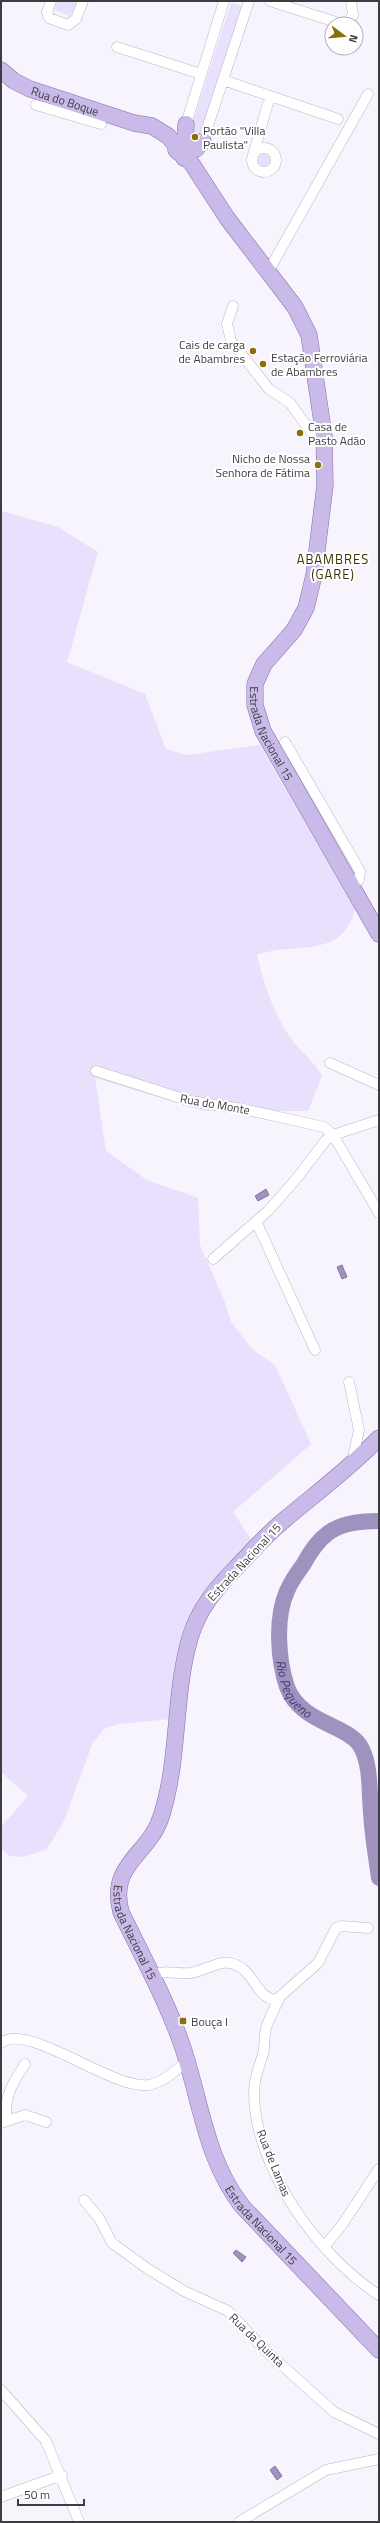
<svg xmlns="http://www.w3.org/2000/svg" width="380" height="2523" font-family="'Titillium Web',sans-serif">
	<style>
		.green { fill: #e8e0fc }
		.water { fill: #9f92bf; stroke: #827899 }
		.lines { fill: none; stroke-linecap: round; stroke-linejoin: round }
		.river { stroke: #9f92bf; stroke-width: 16 }
		.street-casing { stroke: #b8b6bf; stroke-width: 11 }
		.primary-casing { stroke: #8170a5; stroke-width: 17 }
		.street { stroke: #fff; stroke-width: 10 }
		.primary { stroke: #cabaea; stroke-width: 16 }
		.poi-dot { fill: #886e0d; stroke: #fff; stroke-width: 1.5 }
		.labels { text-anchor: middle; dominant-baseline: central; stroke-width: 4; stroke-linejoin: round; paint-order: stroke }
		.street-label { font-size: 12px; fill: #3d3c40; stroke: #fff }
		.poi-label { font-size: 12px; fill: #3d3c40; stroke: #fff; text-anchor: start }
		.neighbourhood-label { font-size: 13px; letter-spacing: 1px; fill: #3f3208; stroke: #fff }
		.water-label { font-size: 13px; font-style: italic; fill: #4a366f; stroke: #fff }
	</style>
	<rect width="100%" height="100%" fill="#f7f4fe"/>
	<!-- green -->
	<path class="green" d="M56 1H79L70 16 55 10Z
		M231 3 242 6 200 137 189 134Z
		M258 160a6 6 0 1 1 12 0a6 6 0 1 1-12 0Z
		M1 511 58 527 98 552 67 662 145 694 166 749 186 755 260 745 355 909C342 961 294 941 257 955 264 985 274 1015 292 1040 302 1053 314 1061 322 1076L308 1111H205L95 1078 106 1151 147 1180 198 1198 200 1245 224 1300 231 1322 253 1350 275 1365 311 1444 233 1512 253 1542 210 1587 170 1719 120 1724 105 1728 93 1742 64 1821 47 1849 24 1857 10 1856 1 1848V1827L28 1796 1 1772Z"/>
	<!-- water -->
	<path class="water" d="M266 1189 269 1195 258 1201 255 1196Z
		M342 1265 347 1277 342 1279 337 1267Z
		M236 2250 246 2257 242 2262 233 2253Z
		M275 2466 282 2476 277 2480 270 2470Z"/>
	<g class="lines">
		<!-- river -->
		<path class="river" id="s1" d="M379 1521C362 1521 340 1523 327 1534 316 1542 309 1554 303 1565 297 1573 291 1582 287 1591 275 1618 278 1660 287 1687 301 1725 351 1724 362 1749 371 1768 369 1791 371 1812 372 1834 376 1856 379 1878"/>
		<defs>
			<path id="street" d="M51 1 47 12 49 18 68 25 76 19 83 1
				M270 1 342 24 349 21 353 15 351 1
				M117 47 201 74
				M223 80 338 119
				M36 105 101 124
				M186 124 224 1
				M203 141 249 1
				M252 160a12 12 0 1 1 24 0a12 12 0 1 1-24 0Z
				M253 155 270 96
				M268 272 368 94
				M233 306 227 324 231 341 269 389 290 403 311 432 324 436
				M285 742 360 871 359 880 351 885
				M330 1063 379 1085
				M96 1071 190 1101 243 1109 324 1127 333 1135 379 1213
				M256 1221 315 1350
				M213 1259 269 1210 297 1178 326 1140 333 1135 379 1120
				M349 1382 359 1430 352 1462
				M151 1975C170 1969 176 1975 191 1973 210 1970 224 1954 243 1969 255 1979 259 1998 276 2000L318 1963 336 1928 341 1926 368 1928
				M279 1999C274 2010 267 2021 265 2033 264 2040 265 2047 263 2054 259 2067 254 2078 254 2092 254 2167 318 2256 379 2295
				M1 2043C27 2021 110 2089 148 2085 162 2083 176 2071 187 2061
				M7 2120C3 2097 13 2083 25 2064
				M1 2123 25 2115 46 2122
				M84 2200 99 2218 112 2243 148 2269 184 2291 228 2311 265 2350 334 2412 379 2434
				M324 2247 342 2225 379 2169
				M1 2390 46 2441 79 2522
				M1 2497 62 2475
				M239 2522 326 2470 379 2459"/>
			<g id="primary">
				<path id="s2" d="M1 70 14 81 30 89 134 123 152 126 168 136 192 164 227 218 295 307 309 335 324 436 325 485 314 575 306 608 294 630 264 664 255 684V705L263 731 379 934"/>
				<path d="M176 150 181 154 196 149 203 141"/>
				<path d="M184 158 186 124"/>
				<path id="s3" d="M379 1438C349 1469 315 1494 283 1521 266 1535 251 1552 236 1568 216 1588 198 1610 190 1638 173 1696 180 1759 161 1817 149 1855 108 1864 121 1912 142 1956 166 1999 182 2045 201 2101 205 2158 242 2206L379 2350"/>
			</g>
		</defs>
		<!-- street casing -->
		<use href="#street" class="street-casing"/>
		<!-- primary casing -->
		<use href="#primary" class="primary-casing"/>
		<!-- street -->
		<use href="#street" class="street"/>
		<!-- primary -->
		<use href="#primary" class="primary"/>
	</g>
	<!-- markers -->
	<g class="poi-dot">
		<circle cx="195" cy="137" r="4"/>
		<circle cx="253" cy="351" r="4"/>
		<circle cx="263" cy="364" r="4"/>
		<circle cx="300" cy="433" r="4"/>
		<circle cx="318" cy="465" r="4"/>
		<rect x="179" y="2017" width="8" height="8" rx="2"/>
	</g>
	<g class="labels">
		<!-- street labels -->
		<g class="street-label">
			<text stroke="none"><textPath href="#s2" startOffset="72">Rua do Boque</textPath></text>
			<text stroke="none"><textPath href="#s2" startOffset="847">Estrada Nacional 15</textPath></text>
			<text transform="translate(215 1104) rotate(10)">Rua do Monte</text>
			<text transform="translate(244 1562) rotate(-47)">Estrada Nacional 15</text>
			<text stroke="none"><textPath href="#s3" startOffset="591">Estrada Nacional 15</textPath></text>
			<text transform="translate(274 2163) rotate(68)">Rua de Lamas</text>
			<text stroke="none"><textPath href="#s3" startOffset="914">Estrada Nacional 15</textPath></text>
			<text transform="translate(257 2340) rotate(44)">Rua da Quinta</text>
		</g>
		<!-- poi labels -->
		<g class="poi-label">
			<text x="203" y="130">Portão "Villa<tspan x="203" dy="14">Paulista"</tspan></text>
			<text x="245" y="344" text-anchor="end">Cais de carga<tspan x="245" dy="14">de Abambres</tspan></text>
			<text x="271" y="357">Estação Ferroviária<tspan x="271" dy="14">de Abambres</tspan></text>
			<text x="308" y="426">Casa de<tspan x="308" dy="14">Pasto Adão</tspan></text>
			<text x="310" y="458" text-anchor="end">Nicho de Nossa<tspan x="310" dy="14">Senhora de Fátima</tspan></text>
			<text x="191" y="2021">Bouça I</text>
		</g>
		<!-- neighbourhood labels -->
		<g class="neighbourhood-label">
			<text x="333" y="559">ABAMBRES<tspan x="333" dy="15">(GARE)</tspan></text>
		</g>
		<!-- water labels -->
		<g class="water-label">
			<text stroke="none"><textPath href="#s1" startOffset="227">Rio Pequeno</textPath></text>
		</g>
	</g>
	<!-- border -->
	<rect width="380" height="2523" fill="none" stroke="#3d3c40" stroke-width="4"/>
	<!-- north arrow -->
	<g transform="translate(344 36) rotate(106)"><circle r="19" fill="#ffffff" stroke="#b1b1b3"/>
	<path d="M0-3L7 15L0 10L-7 15Z" fill="#886e0d"/>
	<text y="-6" font-size="11" font-weight="bold" text-anchor="middle" fill="#3d3c40">N</text>
	</g>
	<!-- scale -->
	<path d="M18 2499v6h66v-6" fill="none" stroke="#3d3c40" stroke-width="2"/>
	<text x="24" y="2499" font-size="12" fill="#3d3c40" stroke="#ffffff" stroke-width="3" paint-order="stroke">50 m</text>
</svg>
